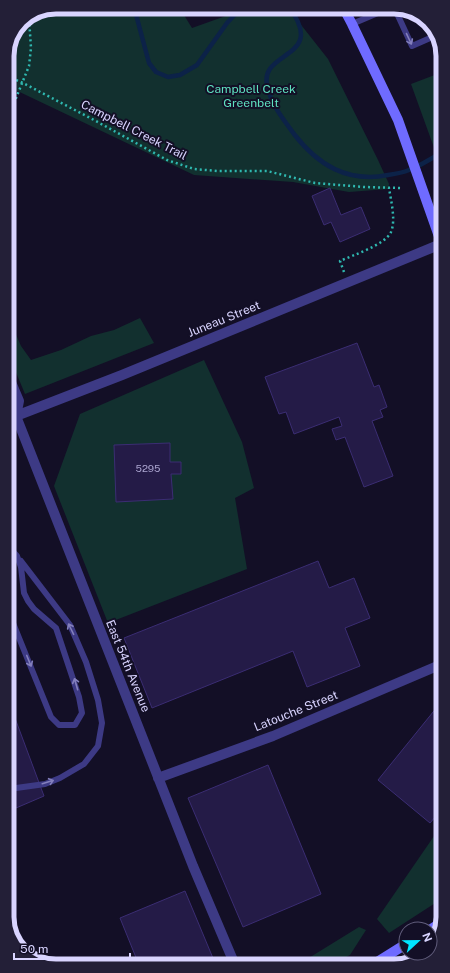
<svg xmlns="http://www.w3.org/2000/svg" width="450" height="973" font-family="'Public Sans',sans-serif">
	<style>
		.green { fill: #12302f }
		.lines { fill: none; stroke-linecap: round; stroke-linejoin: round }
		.stream { stroke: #0c2248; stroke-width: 4.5 }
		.building { fill: #241b47; stroke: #3b2d73 }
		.path { stroke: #2fb8b0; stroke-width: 2.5; stroke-dasharray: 2 3; stroke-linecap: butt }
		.service { stroke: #3d3a85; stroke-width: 6 }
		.minor { stroke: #3d3a85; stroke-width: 10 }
		.secondary { stroke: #6f6bff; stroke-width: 10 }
		.oneway { stroke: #837fbc }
		.labels { text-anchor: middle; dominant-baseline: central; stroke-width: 4; stroke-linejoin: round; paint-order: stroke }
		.number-label { font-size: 10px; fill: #aca6d1 }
		.park-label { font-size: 12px; fill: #5fe0c0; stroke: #130f26 }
		.street-label { font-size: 12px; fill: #d9d4ff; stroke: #130f26 }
		.rim { fill: none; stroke: #d9d4ff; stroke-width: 5 }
	</style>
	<rect width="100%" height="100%" fill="#130f26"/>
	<!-- green -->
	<path class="green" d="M56 7H179L192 28 251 7H287L328 59 378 160 389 184 388 189 349 192 293 182 194 175 7 86V53L22 21Z
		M440 73 441 167 411 84Z
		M140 318 154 343 25 394 8 353V324L11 323 21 346 31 360 61 350 91 336 114 330Z
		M204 360 242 442 254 488 235 498 247 569 108 623 54 486 80 414Z
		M443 823V898L389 933 377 919Z
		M359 927 366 930 350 955 333 964H299Z"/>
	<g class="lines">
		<!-- stream -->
		<path class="stream" d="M134 7 149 63 156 72 168 77 180 75 197 65 227 23 242 7
			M289 7C329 61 255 49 268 89 272 106 284 120 294 134 318 165 347 183 388 175 395 174 402 173 409 170 420 166 430 159 441 153"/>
	</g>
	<!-- building -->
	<path class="building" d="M330 188 341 215 361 207 370 229 340 242 331 222 324 225 312 196Z
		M357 343 374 387 379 385 387 407 380 410 383 417 372 421 393 476 364 487 345 437 336 440 332 429 342 426 339 417 294 434 286 412 279 414 265 377Z
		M170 443V462H181V474H171L173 499 116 502 114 445Z
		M318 561 329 588 354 578 370 618 345 628 360 666 307 687 293 651 152 708 124 638Z
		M442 701 443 808 430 823 378 780Z
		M9 702 44 796 9 811Z
		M268 765 321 894 243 927 188 798Z
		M185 891 215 963 212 965H139L120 918Z"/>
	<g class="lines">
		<!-- path -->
		<path class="path" d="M7 76 23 83 94 120 167 160 194 169 218 171H267L315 183 364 187 401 188
			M12 108 29 66 31 48 29 18
			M344 272 340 261C353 255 385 245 391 232 396 220 391 201 389 188
			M357 964 363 960"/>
		<!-- service -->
		<path class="service" d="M394 7 412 46 437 35
			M352 24 392 7
			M8 422 16 416
			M9 547 17 556 21 567 24 593 28 601 34 609 56 628 79 697 82 713 75 725H59L51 717 9 613
			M9 789 45 784 60 778 84 764 98 746 102 723 98 700 86 662 70 625 21 561"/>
		<!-- minor -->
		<path class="minor" d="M8 375 19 401 16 416 193 866 235 965
			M16 416 122 375 441 244
			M158 778 273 736 442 664"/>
		<!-- secondary -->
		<path class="secondary" d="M343 7 352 24 398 120 441 242
			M430 930 442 922
			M374 964 406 944"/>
	</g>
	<!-- one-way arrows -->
	<defs><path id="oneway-shaft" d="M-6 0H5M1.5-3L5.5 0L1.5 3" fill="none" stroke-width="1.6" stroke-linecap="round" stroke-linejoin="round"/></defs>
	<g class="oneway">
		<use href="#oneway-shaft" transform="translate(409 39) rotate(65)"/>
		<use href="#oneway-shaft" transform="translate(71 629) rotate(-116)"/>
		<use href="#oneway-shaft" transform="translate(29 661) rotate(68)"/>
		<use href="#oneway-shaft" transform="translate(76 684) rotate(-106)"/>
		<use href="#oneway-shaft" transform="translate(48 782) rotate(-17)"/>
	</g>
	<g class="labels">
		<!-- number labels -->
		<g class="number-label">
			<text x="148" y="468">5295</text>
		</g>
		<!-- park labels -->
		<g class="park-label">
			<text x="251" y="89">Campbell Creek<tspan x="251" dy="14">Greenbelt</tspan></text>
		</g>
		<!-- street labels -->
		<g class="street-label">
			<text transform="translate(134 130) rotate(27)">Campbell Creek Trail</text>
			<text transform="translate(224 319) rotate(-22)">Juneau Street</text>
			<text transform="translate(128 666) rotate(68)">East 54th Avenue</text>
			<text transform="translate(296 711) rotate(-22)">Latouche Street</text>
		</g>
	</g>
	<!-- crop -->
	<path d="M0 0H450V973H0ZM56 14H394A42 42 0 0 1 436 56V917A42 42 0 0 1 394 959H56A42 42 0 0 1 14 917V56A42 42 0 0 1 56 14Z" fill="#231f37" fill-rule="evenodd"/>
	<path class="rim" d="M56 14H394A42 42 0 0 1 436 56V917A42 42 0 0 1 394 959H56A42 42 0 0 1 14 917V56A42 42 0 0 1 56 14Z"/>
	<!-- north arrow -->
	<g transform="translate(418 941) rotate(68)"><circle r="19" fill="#130f26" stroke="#625e7d"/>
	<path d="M0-3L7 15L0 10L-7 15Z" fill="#00e5ff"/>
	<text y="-6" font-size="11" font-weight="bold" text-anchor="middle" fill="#d9d4ff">N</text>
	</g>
	<!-- scale -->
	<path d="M14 953v6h116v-6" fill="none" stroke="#d9d4ff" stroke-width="2"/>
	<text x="20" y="953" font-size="12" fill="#d9d4ff" stroke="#130f26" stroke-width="3" paint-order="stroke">50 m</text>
</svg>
